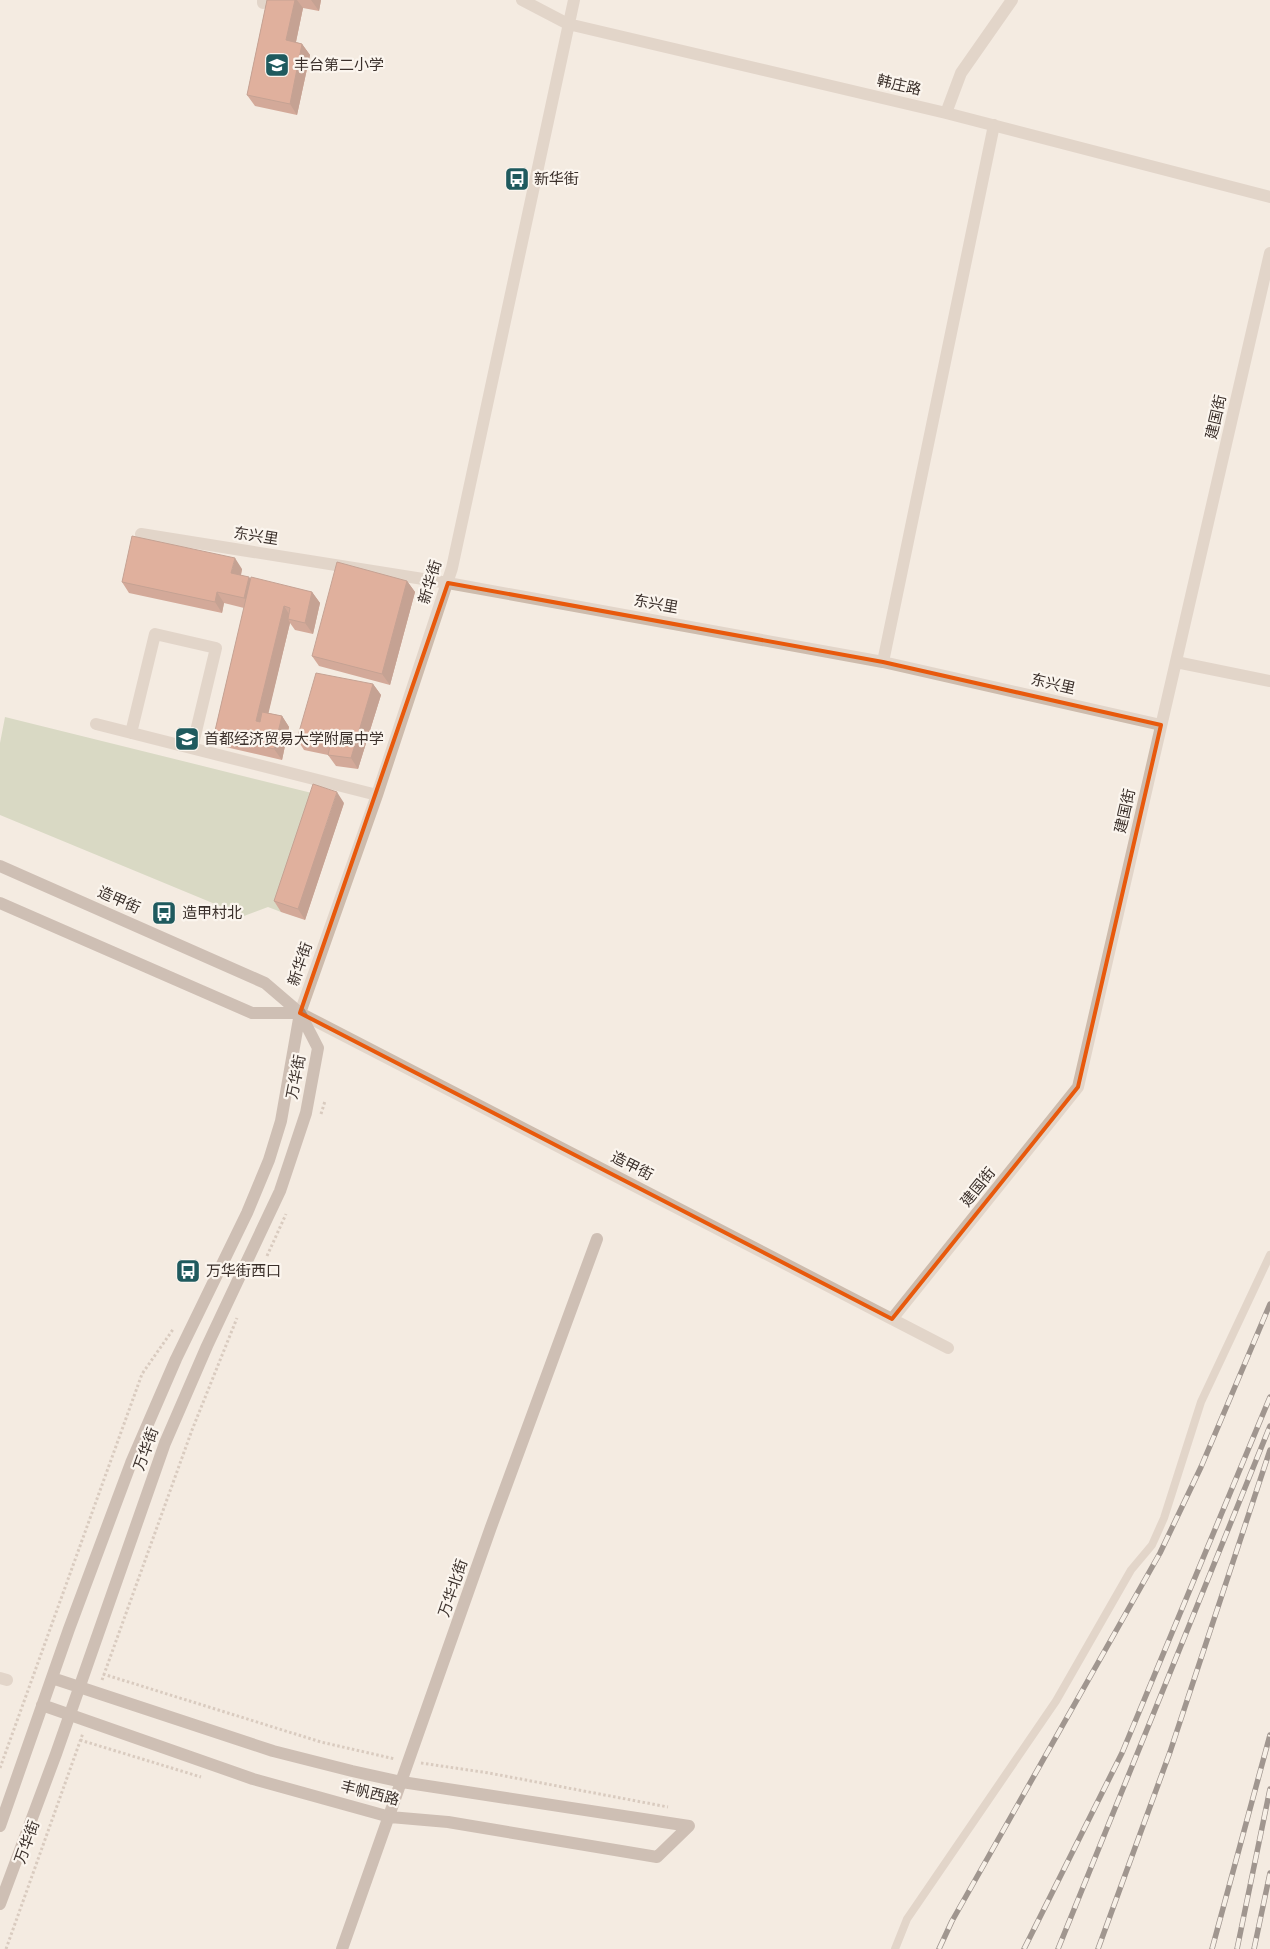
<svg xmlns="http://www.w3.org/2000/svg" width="1270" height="1949" font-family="'Roboto Condensed','Noto Sans SC',sans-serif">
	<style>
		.green { fill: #b8c4a0 }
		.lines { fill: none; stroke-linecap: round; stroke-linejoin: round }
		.path { stroke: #b9a596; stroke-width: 3; stroke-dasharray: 2.5 2.5; stroke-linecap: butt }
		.lane { stroke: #cdbbac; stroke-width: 8 }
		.street { stroke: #cdbbac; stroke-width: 12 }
		.secondary { stroke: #a18a7d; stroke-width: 12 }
		.rail-casing { stroke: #3b302b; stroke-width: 5.5 }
		.rail { stroke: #fbf5ee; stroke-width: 4; stroke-dasharray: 11; stroke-linecap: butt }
		.wall { fill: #ac5a40 }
		.shaded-wall { fill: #8c4a34 }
		.building { fill: #c8694b; stroke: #8c4a34 }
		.marked { fill: none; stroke: #e8590c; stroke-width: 4; stroke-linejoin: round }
		.labels { text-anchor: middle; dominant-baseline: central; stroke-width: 4.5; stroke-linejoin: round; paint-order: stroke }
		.poi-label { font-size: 15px; fill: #3b302b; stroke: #fbf5ee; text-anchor: start }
		.street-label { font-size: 15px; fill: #3b302b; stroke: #fbf5ee }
	</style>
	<rect width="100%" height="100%" fill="#f4ebe1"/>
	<!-- green -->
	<path class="green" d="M5 717 320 795 281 912 268 907 244 916 0 815V743Z"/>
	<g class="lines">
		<!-- path -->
		<path class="path" d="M321 1114 325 1101
			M267 1256 286 1214
			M103 1674 321 1742 395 1759
			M102 1680 192 1430 237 1318
			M80 1740 201 1777
			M421 1763 489 1773 668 1807
			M0 1768 142 1374 174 1328
			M6 1949 83 1733"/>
		<!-- lane -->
		<path class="lane" d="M895 1949 907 1919 1056 1701 1131 1570 1152 1545 1164 1518 1201 1402 1270 1255"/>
		<!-- street -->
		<path class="street" d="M522 0 568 24 946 113 1270 197
			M574 0 452 568 377 795 300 1013 948 1348
			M263 3V0
			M946 113 961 73 1012 0
			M141 534 448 583 883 662 1161 725
			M883 662 994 125
			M1176 662 1270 681
			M96 724 377 795
			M131 733 155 634 216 648 192 748
			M892 1319 1078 1087 1270 253
			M0 1678 7 1680"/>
		<!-- secondary -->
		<path class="secondary" d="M0 866 265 983 300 1013 318 1048 306 1113 280 1191 207 1346 165 1443 56 1754 0 1904
			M0 903 252 1013H300
			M42 1705 253 1779 390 1817 448 1822 657 1857 689 1826 402 1782 352 1771 273 1751 52 1678
			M0 1826 69 1629 131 1463 176 1359 247 1213 269 1160 281 1121 300 1013
			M342 1949 491 1527 597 1239"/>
		<defs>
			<path id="rail" d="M939 1949 952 1921 1160 1553 1201 1467 1270 1304
				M1024 1949 1122 1753 1270 1397
				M1058 1949 1270 1426
				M1098 1949 1170 1752 1270 1450
				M1212 1949 1270 1735
				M1237 1949 1270 1789
				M1254 1949 1270 1873"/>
		</defs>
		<!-- rail casing -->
		<use href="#rail" class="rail-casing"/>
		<!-- rail -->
		<use href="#rail" class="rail"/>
	</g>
	<!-- wall -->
	<path class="wall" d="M267 0H321L319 11 303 8 296 42 302 44 310 55 297 115 255 106 247 95Z
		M242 569 241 575 251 579 312 592 320 603 313 634 295 630 290 623 268 713 282 716 289 727 282 760 221 746 214 735 244 608 224 603 222 613 129 593 122 582Z
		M407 581 415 592 390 685 319 666 312 656Z
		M373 684 381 695 358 769 336 766 328 755 304 750 297 739Z
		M344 803 305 920 281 912 274 901Z"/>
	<!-- shaded-wall -->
	<path class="shaded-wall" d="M295 0H297L303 8 294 51 286 40Z
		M311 0H321L319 11Z
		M302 44 310 55 297 115 290 104Z
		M235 558 242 569 239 584 231 573Z
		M249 577 257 588 252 609 244 598Z
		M407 581 415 592 390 685 382 674Z
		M217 592 224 603 222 613 215 602Z
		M312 592 320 603 313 634 305 623Z
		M284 606 291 617 288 619 290 623 264 732 256 721Z
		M373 684 381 695 358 769 351 758Z
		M282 716 289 727 282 760 274 749Z
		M337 792 344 803 305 920 298 909Z"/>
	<!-- building -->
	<path class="building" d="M267 0H295L286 40 302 44 290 104 247 95Z
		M132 536 235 558 231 573 249 577 244 598 217 592 215 602 122 582Z
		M337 562 407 581 382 674 312 656Z
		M251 577 312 592 305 623 288 619 290 608 284 606 256 721 260 722 262 712 282 716 274 749 214 735Z
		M316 673 373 684 351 758 328 755 330 746 297 739Z
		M313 784 337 792 298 909 274 901Z"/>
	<!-- marked area -->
	<path d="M0 0H1270V1949H0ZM448 583 883 662 1161 725 1078 1087 892 1319 300 1013Z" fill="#f4ebe1" fill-opacity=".55" fill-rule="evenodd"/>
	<path class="marked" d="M448 583 883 662 1161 725 1078 1087 892 1319 300 1013Z"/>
	<!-- icons -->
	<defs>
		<symbol id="school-square" viewBox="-11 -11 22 22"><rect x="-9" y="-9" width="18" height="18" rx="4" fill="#1f5a5e" stroke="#fbf5ee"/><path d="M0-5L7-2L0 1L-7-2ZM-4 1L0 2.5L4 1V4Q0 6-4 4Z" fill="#fff"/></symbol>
		<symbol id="bus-square" viewBox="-11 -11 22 22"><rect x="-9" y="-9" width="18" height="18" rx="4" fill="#1f5a5e" stroke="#fbf5ee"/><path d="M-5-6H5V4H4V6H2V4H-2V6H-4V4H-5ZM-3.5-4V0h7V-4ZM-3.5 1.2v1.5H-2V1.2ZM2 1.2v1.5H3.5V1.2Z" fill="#fff"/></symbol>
	</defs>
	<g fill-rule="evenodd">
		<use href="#school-square" x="263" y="51" width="28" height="28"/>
		<use href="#bus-square" x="503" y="165" width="28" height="28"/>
		<use href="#school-square" x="173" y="725" width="28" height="28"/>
		<use href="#bus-square" x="150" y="899" width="28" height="28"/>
		<use href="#bus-square" x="174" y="1257" width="28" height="28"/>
	</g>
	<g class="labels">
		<!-- poi labels -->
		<g class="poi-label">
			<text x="294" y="65">丰台第二小学</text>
			<text x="534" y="179">新华街</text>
			<text x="204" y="739">首都经济贸易大学附属中学</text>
			<text x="182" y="913">造甲村北</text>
			<text x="206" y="1271">万华街西口</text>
		</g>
		<!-- street labels -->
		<g class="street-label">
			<text transform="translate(899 85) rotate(13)">韩庄路</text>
			<text transform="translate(1216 417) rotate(-77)">建国街</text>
			<text transform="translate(256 536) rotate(9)">东兴里</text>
			<text transform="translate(430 582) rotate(-73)">新华街</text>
			<text transform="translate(656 604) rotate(10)">东兴里</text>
			<text transform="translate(1053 684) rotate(13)">东兴里</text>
			<text transform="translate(1125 811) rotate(-77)">建国街</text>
			<text transform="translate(119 900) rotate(24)">造甲街</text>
			<text transform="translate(300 964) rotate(-71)">新华街</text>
			<text transform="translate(296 1077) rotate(-79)">万华街</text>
			<text transform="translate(632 1166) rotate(27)">造甲街</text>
			<text transform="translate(978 1187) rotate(-51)">建国街</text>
			<text transform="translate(146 1449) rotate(-70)">万华街</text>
			<text transform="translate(453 1588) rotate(-71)">万华北街</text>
			<text transform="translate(370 1793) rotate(14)">丰帆西路</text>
			<text transform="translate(27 1842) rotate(-70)">万华街</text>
		</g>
	</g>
</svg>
